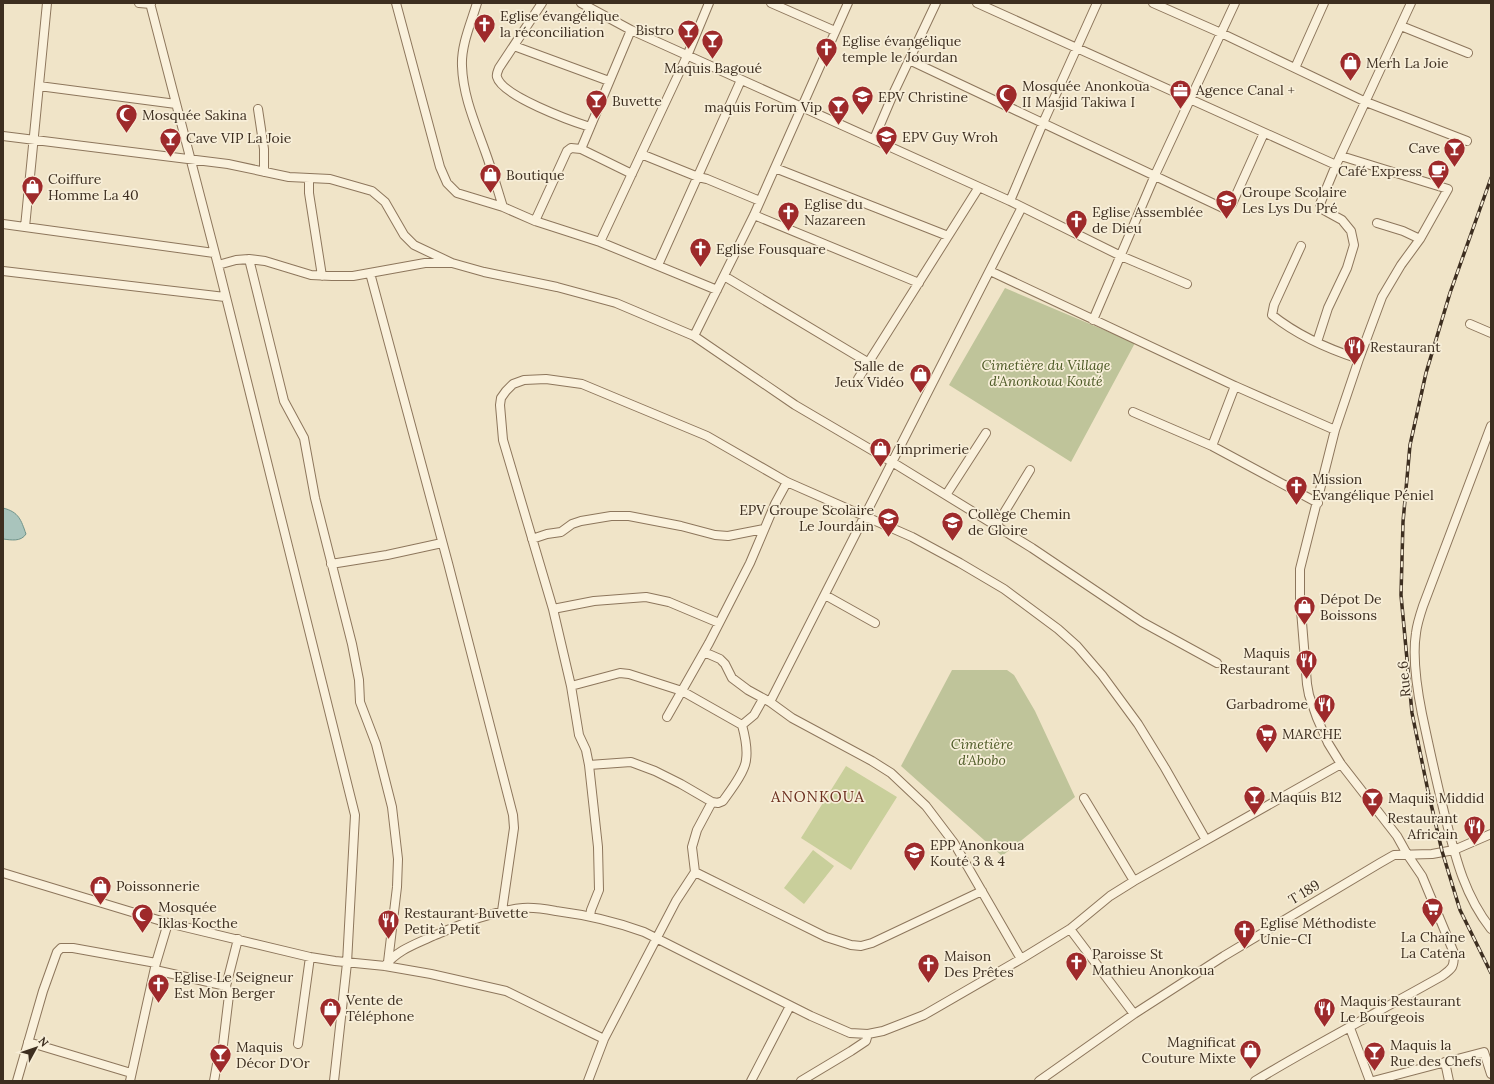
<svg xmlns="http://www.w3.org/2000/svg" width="1494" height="1084" font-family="Lora,serif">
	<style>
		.green { fill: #c9cf9b }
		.cemetery { fill: #bfc49a }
		.water { fill: #a9c4bc; stroke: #6f938a }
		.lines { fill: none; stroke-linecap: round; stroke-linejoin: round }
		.minor-casing { stroke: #8d765c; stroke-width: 10 }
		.minor { stroke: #faf1dc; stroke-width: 8 }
		.rail-casing { stroke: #3d2e20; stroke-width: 3.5 }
		.rail { stroke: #f7eed8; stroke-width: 2; stroke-dasharray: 6; stroke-linecap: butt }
		.labels { text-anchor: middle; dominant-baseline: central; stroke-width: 3.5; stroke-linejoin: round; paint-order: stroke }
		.poi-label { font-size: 14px; fill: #3d2e20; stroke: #f7eed8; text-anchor: start }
		.park-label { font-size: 14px; font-style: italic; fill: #4d5a26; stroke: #f7eed8 }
		.street-label { font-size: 14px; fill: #3d2e20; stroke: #f7eed8 }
		.neighbourhood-label { font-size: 15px; letter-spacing: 1px; fill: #6b2e1e; stroke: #f7eed8 }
	</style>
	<rect width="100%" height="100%" fill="#f0e4c8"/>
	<!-- green -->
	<path class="green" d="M846 766 897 797 851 870 801 838Z
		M813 850 834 866 804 904 784 888Z"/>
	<!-- cemetery -->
	<path class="cemetery" d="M1005 288 1135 343 1071 462 949 385Z
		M952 670H1007L1014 675 1035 711 1075 797 1002 856 901 766Z"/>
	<!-- water -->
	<path class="water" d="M3 508C19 512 21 520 26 534 21 542 11 540 3 539Z"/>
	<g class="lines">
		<defs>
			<path id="minor" d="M139 3 151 4
				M150 3 218 265 355 815 347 963 334 1081
				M396 3 440 167 447 183 457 193 503 207
				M477 3C471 23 461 45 462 66 463 96 475 123 485 151 492 170 497 188 503 207L535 221 600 242 717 290
				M542 3 499 68C498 71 496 74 497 77 502 96 571 121 590 127
				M581 3 631 30 1010 201 1121 256 1187 284
				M771 3 835 31
				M977 3 1336 165
				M1153 3 1221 33 1366 102 1467 141
				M1401 26 1468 53
				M514 46 609 81
				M909 60 1225 209 1232 204 1264 133
				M1295 68 1324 3
				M39 86 176 104
				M258 109 264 149V172
				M3 136 228 164 289 177 330 179 372 191 385 202 404 235 414 245 452 263 484 272 557 287 616 303 694 336 795 405 892 462 1032 548 1142 622 1217 663
				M874 139 894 92 936 3
				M581 149 632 174
				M641 154 698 177 707 179 760 201
				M775 168 948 236
				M309 178V193L322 276
				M1010 201 1043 123 1097 3
				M754 215 919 283
				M535 221 567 151 571 148 581 149 631 30
				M1377 223 1403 231 1420 239
				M3 224 214 253
				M25 227 47 3
				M600 242 687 56 709 3
				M1301 246 1274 305 1272 315C1297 335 1328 349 1359 359
				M249 259 284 401 304 438 315 498 352 644 359 680 360 702 376 744 392 807 398 859 397 887 388 962
				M218 265 236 260 249 259 265 261 311 275 332 276H353L425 263H451
				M658 265 741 80
				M3 271 225 297
				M990 271 1235 386 1335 430
				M370 273 448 563 513 815 514 828 502 911
				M724 276 869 363
				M1093 320 1155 175 1235 3
				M1470 324 1491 333
				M694 336 754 215 848 3
				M1317 342 1328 308 1347 268 1354 245 1351 231 1342 220 1322 209 1320 204 1336 165 1411 3
				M858 379 979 187
				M1133 412 1212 446 1318 503
				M1491 426 1423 606C1420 615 1417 624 1416 633 1412 658 1417 689 1422 714 1429 747 1436 779 1444 812 1455 855 1463 893 1491 929
				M1212 446 1235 386
				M946 495 986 433
				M996 526 1030 470
				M532 539 547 534 561 532 572 524 581 521 611 516H629L681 526 715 535 728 536 764 529
				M331 564 387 555 442 543
				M825 595 875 623
				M553 609 594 601 646 597 669 602 719 623
				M704 652 720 659 725 664 732 678 748 690 770 702 792 718 872 761 891 773 926 806 954 843 1021 959
				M571 686 579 735 586 750 589 765 598 847 599 890 591 910 590 916
				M770 702 1022 207
				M667 717 709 643 750 563 775 504 787 482
				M742 725 754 715 763 699
				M589 765 631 762 655 771 681 784 712 802 718 803 723 801C730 791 745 772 746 760 748 748 745 736 742 725L682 691 629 674 620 673 571 686 553 609 503 440 500 405 501 398 506 391 513 384 524 380 546 379 582 384 707 436 787 482 912 537 960 563 1004 589 1058 629 1077 646 1102 675 1138 724 1165 768 1206 840
				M1084 798 1134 881
				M695 872 826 937 851 945 861 946 872 943 982 891
				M3 873 168 923 310 957 335 961 385 966 431 974 506 991 604 1039
				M1070 929 1134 1014
				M385 966C397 950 416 944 433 936 462 924 492 911 523 908 533 907 545 909 556 911 587 915 614 921 644 932L811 1016 850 1033 868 1034 883 1031 924 1015 1021 959 1070 929 1110 896 1134 881 1341 764
				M155 970 226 986
				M1350 1028 1370 1081
				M28 1042 131 1073
				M298 1044 310 957
				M1445 1062 1449 1081
				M17 1081 43 991 57 952 61 948H73L156 963
				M130 1081 156 963 168 923
				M214 1081 217 1064 223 1045 229 995 226 986 238 939
				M588 1081 604 1039 676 901 695 872 692 847 697 830 712 802
				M751 1081 790 1006
				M801 1081 851 1051 866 1041 868 1034
				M1039 1081 1134 1014 1224 956 1380 863 1394 855 1432 854 1454 850 1491 834
				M1255 1081C1316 1044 1380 1011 1442 976 1453 968 1454 967 1454 953L1422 876 1407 854 1397 836 1341 764 1328 743 1317 718 1309 695 1307 684 1300 598V569L1335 430 1359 359 1382 297 1401 265 1420 239 1448 189 1341 156
				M1373 1081 1484 1052 1491 1074"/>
		</defs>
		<!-- minor casing -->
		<use href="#minor" class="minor-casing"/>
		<!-- minor -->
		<use href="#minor" class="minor"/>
		<defs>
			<path id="rail" d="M1491 178 1450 293 1426 373 1410 445 1403 522 1401 595 1412 713 1428 791 1442 851 1460 910 1491 973"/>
		</defs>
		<!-- rail casing -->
		<use href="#rail" class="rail-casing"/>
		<!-- rail -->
		<use href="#rail" class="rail"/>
	</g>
	<!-- icons -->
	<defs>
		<symbol id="church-pin" viewBox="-11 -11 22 30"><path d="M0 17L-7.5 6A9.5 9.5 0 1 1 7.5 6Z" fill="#9e2a2b" stroke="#f7eed8"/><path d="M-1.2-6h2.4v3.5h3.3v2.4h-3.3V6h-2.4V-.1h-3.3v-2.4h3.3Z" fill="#fff"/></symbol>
		<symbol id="bar-pin" viewBox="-11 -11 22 30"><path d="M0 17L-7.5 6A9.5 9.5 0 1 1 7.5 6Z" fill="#9e2a2b" stroke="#f7eed8"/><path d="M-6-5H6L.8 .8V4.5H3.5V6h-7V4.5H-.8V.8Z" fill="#fff"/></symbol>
		<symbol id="shop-pin" viewBox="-11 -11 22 30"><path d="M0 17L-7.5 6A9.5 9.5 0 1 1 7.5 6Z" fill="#9e2a2b" stroke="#f7eed8"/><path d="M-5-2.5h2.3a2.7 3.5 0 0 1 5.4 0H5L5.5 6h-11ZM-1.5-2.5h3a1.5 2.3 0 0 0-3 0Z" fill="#fff"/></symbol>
		<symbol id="office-pin" viewBox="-11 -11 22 30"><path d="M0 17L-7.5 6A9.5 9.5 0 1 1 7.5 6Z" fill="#9e2a2b" stroke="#f7eed8"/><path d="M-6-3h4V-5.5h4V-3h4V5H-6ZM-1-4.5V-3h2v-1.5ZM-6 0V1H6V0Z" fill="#fff"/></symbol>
		<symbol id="mosque-pin" viewBox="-11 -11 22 30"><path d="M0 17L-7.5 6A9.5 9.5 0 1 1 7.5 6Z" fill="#9e2a2b" stroke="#f7eed8"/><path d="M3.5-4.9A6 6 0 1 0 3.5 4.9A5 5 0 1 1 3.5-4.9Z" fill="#fff"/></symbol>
		<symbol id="school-pin" viewBox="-11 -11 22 30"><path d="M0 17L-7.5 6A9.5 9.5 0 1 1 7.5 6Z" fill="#9e2a2b" stroke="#f7eed8"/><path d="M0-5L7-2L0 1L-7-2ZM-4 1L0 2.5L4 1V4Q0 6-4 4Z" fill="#fff"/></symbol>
		<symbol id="cafe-pin" viewBox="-11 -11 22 30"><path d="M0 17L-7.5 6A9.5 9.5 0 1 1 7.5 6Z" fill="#9e2a2b" stroke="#f7eed8"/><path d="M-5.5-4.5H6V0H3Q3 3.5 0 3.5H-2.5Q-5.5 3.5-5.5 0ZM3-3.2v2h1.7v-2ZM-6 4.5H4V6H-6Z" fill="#fff"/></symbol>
		<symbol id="restaurant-pin" viewBox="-11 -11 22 30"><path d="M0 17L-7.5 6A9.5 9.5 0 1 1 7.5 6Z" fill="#9e2a2b" stroke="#f7eed8"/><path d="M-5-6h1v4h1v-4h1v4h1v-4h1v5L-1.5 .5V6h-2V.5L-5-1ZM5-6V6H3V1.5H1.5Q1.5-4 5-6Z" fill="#fff"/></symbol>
		<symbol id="supermarket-pin" viewBox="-11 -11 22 30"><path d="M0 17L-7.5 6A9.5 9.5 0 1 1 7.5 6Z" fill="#9e2a2b" stroke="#f7eed8"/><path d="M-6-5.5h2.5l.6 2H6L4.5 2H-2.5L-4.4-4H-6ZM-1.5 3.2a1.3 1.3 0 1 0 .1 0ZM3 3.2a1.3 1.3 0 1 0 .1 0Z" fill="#fff"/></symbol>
	</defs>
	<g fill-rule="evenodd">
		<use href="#church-pin" x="472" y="12" width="25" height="34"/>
		<use href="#bar-pin" x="676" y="18" width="25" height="34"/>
		<use href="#bar-pin" x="700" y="28" width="25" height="34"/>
		<use href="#church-pin" x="814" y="36" width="25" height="34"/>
		<use href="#shop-pin" x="1338" y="50" width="25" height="34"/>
		<use href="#office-pin" x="1168" y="78" width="25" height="34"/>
		<use href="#mosque-pin" x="994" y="82" width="25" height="34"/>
		<use href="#school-pin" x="850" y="84" width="25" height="34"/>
		<use href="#bar-pin" x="584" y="88" width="25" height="34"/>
		<use href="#bar-pin" x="826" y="94" width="25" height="34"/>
		<use href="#mosque-pin" x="114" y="102" width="25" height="34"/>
		<use href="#school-pin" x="874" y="124" width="25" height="34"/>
		<use href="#bar-pin" x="158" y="126" width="25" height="34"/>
		<use href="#bar-pin" x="1442" y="136" width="25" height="34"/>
		<use href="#cafe-pin" x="1426" y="158" width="25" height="34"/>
		<use href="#shop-pin" x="478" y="162" width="25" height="34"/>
		<use href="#shop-pin" x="20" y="174" width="25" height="34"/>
		<use href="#school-pin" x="1214" y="188" width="25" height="34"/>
		<use href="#church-pin" x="776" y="200" width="25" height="34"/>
		<use href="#church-pin" x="1064" y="208" width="25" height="34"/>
		<use href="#church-pin" x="688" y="236" width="25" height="34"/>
		<use href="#restaurant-pin" x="1342" y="334" width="25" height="34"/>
		<use href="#shop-pin" x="908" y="362" width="25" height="34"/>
		<use href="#shop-pin" x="868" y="436" width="25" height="34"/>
		<use href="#church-pin" x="1284" y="474" width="25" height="34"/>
		<use href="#school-pin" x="876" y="506" width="25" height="34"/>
		<use href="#school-pin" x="940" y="510" width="25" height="34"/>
		<use href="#shop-pin" x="1292" y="594" width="25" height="34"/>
		<use href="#restaurant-pin" x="1294" y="648" width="25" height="34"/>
		<use href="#restaurant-pin" x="1312" y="692" width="25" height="34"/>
		<use href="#supermarket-pin" x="1254" y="722" width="25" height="34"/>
		<use href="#bar-pin" x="1242" y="784" width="25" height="34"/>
		<use href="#bar-pin" x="1360" y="786" width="25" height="34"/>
		<use href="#restaurant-pin" x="1462" y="814" width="25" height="34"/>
		<use href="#school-pin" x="902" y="840" width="25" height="34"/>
		<use href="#shop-pin" x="88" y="874" width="25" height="34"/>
		<use href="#supermarket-pin" x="1420" y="896" width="25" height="34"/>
		<use href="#mosque-pin" x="130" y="902" width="25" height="34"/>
		<use href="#restaurant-pin" x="376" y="908" width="25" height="34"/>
		<use href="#church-pin" x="1232" y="918" width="25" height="34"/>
		<use href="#church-pin" x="1064" y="950" width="25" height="34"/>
		<use href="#church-pin" x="916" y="952" width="25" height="34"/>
		<use href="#church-pin" x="146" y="972" width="25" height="34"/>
		<use href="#shop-pin" x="318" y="996" width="25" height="34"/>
		<use href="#restaurant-pin" x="1312" y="996" width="25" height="34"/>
		<use href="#shop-pin" x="1238" y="1038" width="25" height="34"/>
		<use href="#bar-pin" x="1362" y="1040" width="25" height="34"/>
		<use href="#bar-pin" x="208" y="1042" width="25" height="34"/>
	</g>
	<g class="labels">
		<!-- poi labels -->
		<g class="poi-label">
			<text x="500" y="16">Eglise évangélique<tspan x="500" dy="16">la réconciliation</tspan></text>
			<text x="674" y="30" text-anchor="end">Bistro</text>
			<text x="842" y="41">Eglise évangélique<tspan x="842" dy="16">temple le Jourdan</tspan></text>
			<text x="1366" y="63">Merh La Joie</text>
			<text x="713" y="68" text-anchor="middle">Maquis Bagoué</text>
			<text x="1022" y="86">Mosquée Anonkoua<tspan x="1022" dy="16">II Masjid Takiwa I</tspan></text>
			<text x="1196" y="90">Agence Canal +</text>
			<text x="878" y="97">EPV Christine</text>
			<text x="612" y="101">Buvette</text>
			<text x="822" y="107" text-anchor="end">maquis Forum Vip</text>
			<text x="142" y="115">Mosquée Sakina</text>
			<text x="902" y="137">EPV Guy Wroh</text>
			<text x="186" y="138">Cave VIP La Joie</text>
			<text x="1440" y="148" text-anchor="end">Cave</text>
			<text x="1422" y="171" text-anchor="end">Café Express</text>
			<text x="506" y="175">Boutique</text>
			<text x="48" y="179">Coiffure<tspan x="48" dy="16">Homme La 40</tspan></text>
			<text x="1242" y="192">Groupe Scolaire<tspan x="1242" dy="16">Les Lys Du Pré</tspan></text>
			<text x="804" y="204">Eglise du<tspan x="804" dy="16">Nazareen</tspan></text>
			<text x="1092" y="212">Eglise Assemblée<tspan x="1092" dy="16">de Dieu</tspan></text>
			<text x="716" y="249">Eglise Fousquare</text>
			<text x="1370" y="347">Restaurant</text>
			<text x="904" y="366" text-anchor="end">Salle de<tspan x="904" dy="16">Jeux Vidéo</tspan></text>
			<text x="896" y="449">Imprimerie</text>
			<text x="1312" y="479">Mission<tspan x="1312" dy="16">Evangélique Péniel</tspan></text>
			<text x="874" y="510" text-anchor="end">EPV Groupe Scolaire<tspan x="874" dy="16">Le Jourdain</tspan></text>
			<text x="968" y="514">Collège Chemin<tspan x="968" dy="16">de Gloire</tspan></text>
			<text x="1320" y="599">Dépot De<tspan x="1320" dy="16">Boissons</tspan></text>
			<text x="1290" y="653" text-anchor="end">Maquis<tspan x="1290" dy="16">Restaurant</tspan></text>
			<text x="1308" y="704" text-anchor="end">Garbadrome</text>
			<text x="1282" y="734">MARCHE</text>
			<text x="1270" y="797">Maquis B12</text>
			<text x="1388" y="798">Maquis Middid</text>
			<text x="1458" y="818" text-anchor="end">Restaurant<tspan x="1458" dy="16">Africain</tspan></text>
			<text x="930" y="845">EPP Anonkoua<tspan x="930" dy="16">Kouté 3 &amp; 4</tspan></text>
			<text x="116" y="886">Poissonnerie</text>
			<text x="158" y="907">Mosquée<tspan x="158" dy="16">Iklas Kocthe</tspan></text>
			<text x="404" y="913">Restaurant Buvette<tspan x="404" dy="16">Petit à Petit</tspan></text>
			<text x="1260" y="923">Eglise Méthodiste<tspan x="1260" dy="16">Unie-CI</tspan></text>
			<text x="1433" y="937" text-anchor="middle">La Chaîne<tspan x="1433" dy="16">La Catena</tspan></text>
			<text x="1092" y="954">Paroisse St<tspan x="1092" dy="16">Mathieu Anonkoua</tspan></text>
			<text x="944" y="956">Maison<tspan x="944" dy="16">Des Prêtes</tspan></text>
			<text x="174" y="977">Eglise Le Seigneur<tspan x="174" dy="16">Est Mon Berger</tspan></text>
			<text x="346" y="1000">Vente de<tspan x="346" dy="16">Téléphone</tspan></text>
			<text x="1340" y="1001">Maquis Restaurant<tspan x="1340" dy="16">Le Bourgeois</tspan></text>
			<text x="1236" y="1042" text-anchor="end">Magnificat<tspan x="1236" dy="16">Couture Mixte</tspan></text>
			<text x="1390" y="1045">Maquis la<tspan x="1390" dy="16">Rue des Chefs</tspan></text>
			<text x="236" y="1047">Maquis<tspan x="236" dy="16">Décor D'Or</tspan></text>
		</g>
		<!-- park labels -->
		<g class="park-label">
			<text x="1046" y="365">Cimetière du Village<tspan x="1046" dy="16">d'Anonkoua Kouté</tspan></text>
			<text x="982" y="744">Cimetière<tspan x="982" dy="16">d'Abobo</tspan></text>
		</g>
		<!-- street labels -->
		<g class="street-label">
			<text transform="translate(1404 679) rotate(-95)">Rue 6</text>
			<text transform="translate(1304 892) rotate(-31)">T 189</text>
		</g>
		<!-- neighbourhood labels -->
		<g class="neighbourhood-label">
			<text x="818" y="796">ANONKOUA</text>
		</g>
	</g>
	<!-- border -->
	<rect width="1494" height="1084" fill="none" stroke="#3d2e20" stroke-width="8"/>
	<!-- north arrow -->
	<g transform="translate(36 1048) rotate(50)" stroke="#f7eed8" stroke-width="3" paint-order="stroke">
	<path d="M0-3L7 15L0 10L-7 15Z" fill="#3d2e20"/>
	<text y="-6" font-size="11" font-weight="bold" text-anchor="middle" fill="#3d2e20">N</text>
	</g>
</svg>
